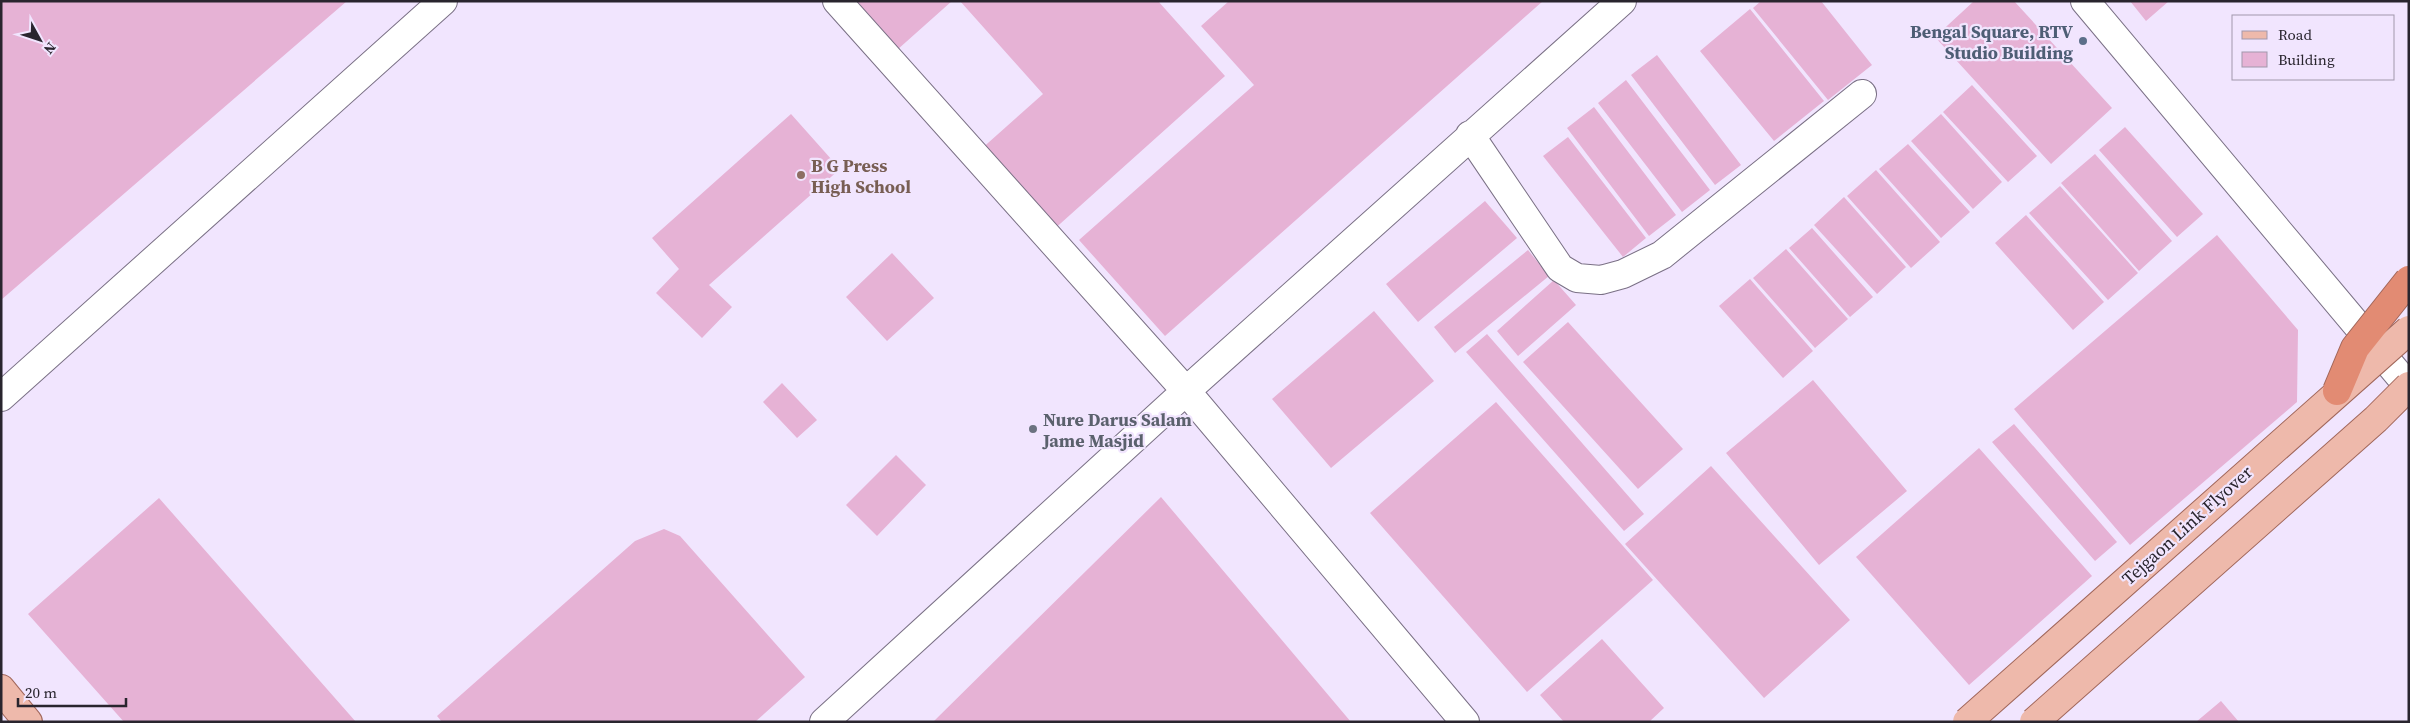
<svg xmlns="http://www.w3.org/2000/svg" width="2410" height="723" font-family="'Source Serif 4',serif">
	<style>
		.building { fill: #e6b2d5 }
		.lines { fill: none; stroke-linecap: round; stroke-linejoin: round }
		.minor-casing { stroke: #7a7085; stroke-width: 30 }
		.major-casing { stroke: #a1675b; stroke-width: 30 }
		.minor { stroke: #fff; stroke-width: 28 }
		.major { stroke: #eeb9ab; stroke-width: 28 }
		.major-bridge-casing { stroke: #a1675b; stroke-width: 30; stroke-linecap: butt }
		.highway-bridge-casing { stroke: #a1675b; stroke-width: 30; stroke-linecap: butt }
		.major-bridge { stroke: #eeb9ab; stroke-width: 28 }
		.highway-bridge { stroke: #e28b73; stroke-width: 28 }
		.service-dot { fill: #5c6f8a; stroke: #f1e5fe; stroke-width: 2 }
		.education-dot { fill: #8d6e63; stroke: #f1e5fe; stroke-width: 2 }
		.worship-dot { fill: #6b7280; stroke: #f1e5fe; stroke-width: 2 }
		.labels { text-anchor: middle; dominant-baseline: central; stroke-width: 4.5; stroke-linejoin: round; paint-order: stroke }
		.service-label { font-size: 18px; font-weight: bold; fill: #4e5e75; stroke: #f1e5fe; text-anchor: end }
		.education-label { font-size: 18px; font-weight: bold; fill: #785e54; stroke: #f1e5fe; text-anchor: start }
		.worship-label { font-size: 18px; font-weight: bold; fill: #5b616d; stroke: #f1e5fe; text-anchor: start }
		.street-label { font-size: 18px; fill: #29252e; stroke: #f1e5fe }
	</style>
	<rect width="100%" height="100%" fill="#f1e5fe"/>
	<!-- building -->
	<path class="building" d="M1 1H347L1 300Z
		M854 1H952L897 50Z
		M960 1H1158L1225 76 1051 232 979 151 1043 94Z
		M1229 1H1543L1165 336 1079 240 1254 85 1201 26Z
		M1761 1H1821L1872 65 1828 100 1753 8Z
		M1974 1H2014L2112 108 2051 164 1935 37Z
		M2130 1H2169L2146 21Z
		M1750 9 1824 101 1774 141 1700 51Z
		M1657 55 1741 165 1715 185 1631 75Z
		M1626 80 1710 190 1682 212 1598 103Z
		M1972 85 2037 156 2008 182 1943 112Z
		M1594 107 1676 215 1649 236 1567 128Z
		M791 114 840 169 709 285 732 307 702 338 656 293 679 269 652 238Z
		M1941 114 2002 182 1973 209 1911 141Z
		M2125 127 2203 214 2177 237 2099 150Z
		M1568 137 1646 238 1623 257 1543 156Z
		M1908 144 1970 212 1941 238 1879 169Z
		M2095 154 2172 241 2139 271 2061 183Z
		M1876 170 1940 242 1911 268 1847 196Z
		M2060 186 2138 273 2108 300 2029 213Z
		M1844 197 1906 267 1877 294 1814 225Z
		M1485 201 1517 238 1418 322 1386 284Z
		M2026 215 2104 302 2073 330 1995 243Z
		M1812 228 1873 297 1850 317 1789 248Z
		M2217 235 2298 330 2297 402 2130 545 2014 409Z
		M1786 249 1848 319 1815 348 1753 278Z
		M1528 250 1549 276 1455 353 1434 327Z
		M892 253 934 298 887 341 846 297Z
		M1750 279 1813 351 1783 378 1719 306Z
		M1554 280 1576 305 1518 356 1497 331Z
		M1374 311 1434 381 1331 468 1272 399Z
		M1568 322 1683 449 1638 489 1523 362Z
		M1487 334 1644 514 1624 531 1466 352Z
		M1813 380 1907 491 1819 565 1726 453Z
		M782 383 817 420 797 438 763 402Z
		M1496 402 1653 580 1527 692 1370 513Z
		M2014 424 2117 542 2095 561 1992 442Z
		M1979 448 2092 576 1969 685 1856 557Z
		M896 455 926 485 877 536 846 505Z
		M1711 466 1850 620 1764 698 1625 544Z
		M1161 497 1351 722H933Z
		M159 498 356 722H124L28 614Z
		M664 529 680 536 805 677 755 722H442L437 716 635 541Z
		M1602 639 1664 708 1649 722H1564L1540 695Z
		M2221 701 2239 722H2196Z"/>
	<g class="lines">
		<defs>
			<path id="minor" d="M837 1 1186 391 1465 722
				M2085 1 2409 387
				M1470 135 1560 268 1577 278 1601 280 1623 274 1662 255 1862 94
				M1 397 443 1
				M824 722 1186 391 1622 1"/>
			<path id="major" d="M1 689 28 722"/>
		</defs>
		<!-- minor casing -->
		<use href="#minor" class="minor-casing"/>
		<!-- major casing -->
		<use href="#major" class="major-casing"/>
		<!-- minor -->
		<use href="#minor" class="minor"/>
		<!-- major -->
		<use href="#major" class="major"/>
		<defs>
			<path id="major-bridge" d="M1967 722 2409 330
				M2034 722 2376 419 2409 386"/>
			<path id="highway-bridge" d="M2337 391 2355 348 2409 280"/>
		</defs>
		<!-- major-bridge casing -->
		<use href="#major-bridge" class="major-bridge-casing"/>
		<!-- highway-bridge casing -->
		<use href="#highway-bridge" class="highway-bridge-casing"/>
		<!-- major-bridge -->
		<use href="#major-bridge" class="major-bridge"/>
		<!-- highway-bridge -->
		<use href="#highway-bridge" class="highway-bridge"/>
	</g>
	<!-- markers -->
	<circle class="service-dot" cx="2083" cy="41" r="5"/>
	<circle class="education-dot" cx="801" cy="175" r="5"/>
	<circle class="worship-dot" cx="1033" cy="429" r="5"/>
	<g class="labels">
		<!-- service labels -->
		<g class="service-label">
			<text x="2073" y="31">Bengal Square, RTV<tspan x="2073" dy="21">Studio Building</tspan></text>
		</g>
		<!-- education labels -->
		<g class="education-label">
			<text x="811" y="165">B G Press<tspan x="811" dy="21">High School</tspan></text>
		</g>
		<!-- worship labels -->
		<g class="worship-label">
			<text x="1043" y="419">Nure Darus Salam<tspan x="1043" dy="21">Jame Masjid</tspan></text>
		</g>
		<!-- street labels -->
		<g class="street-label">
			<text transform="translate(2187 525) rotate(-42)">Tejgaon Link Flyover</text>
		</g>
	</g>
	<!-- border -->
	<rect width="2410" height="723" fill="none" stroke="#29252e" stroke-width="5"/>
	<!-- legend -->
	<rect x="2232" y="15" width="162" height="65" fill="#f1e5fe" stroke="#a198ab"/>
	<rect x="2242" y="31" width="25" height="8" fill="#eeb9ab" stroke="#a198ab"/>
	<text x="2278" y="40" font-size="15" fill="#29252e">Road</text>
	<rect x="2242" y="52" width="25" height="15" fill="#e6b2d5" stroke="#a198ab"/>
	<text x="2278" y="65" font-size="15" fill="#29252e">Building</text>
	<!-- north arrow -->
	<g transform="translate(40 40) rotate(130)" stroke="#f1e5fe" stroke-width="4" paint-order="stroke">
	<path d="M0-4L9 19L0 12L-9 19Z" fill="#29252e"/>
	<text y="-8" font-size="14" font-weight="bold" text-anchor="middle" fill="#29252e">N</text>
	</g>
	<!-- scale -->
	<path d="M18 698v8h108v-8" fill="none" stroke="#29252e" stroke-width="2.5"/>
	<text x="25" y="698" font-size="15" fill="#29252e" stroke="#f1e5fe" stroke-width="4" paint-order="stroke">20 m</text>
</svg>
